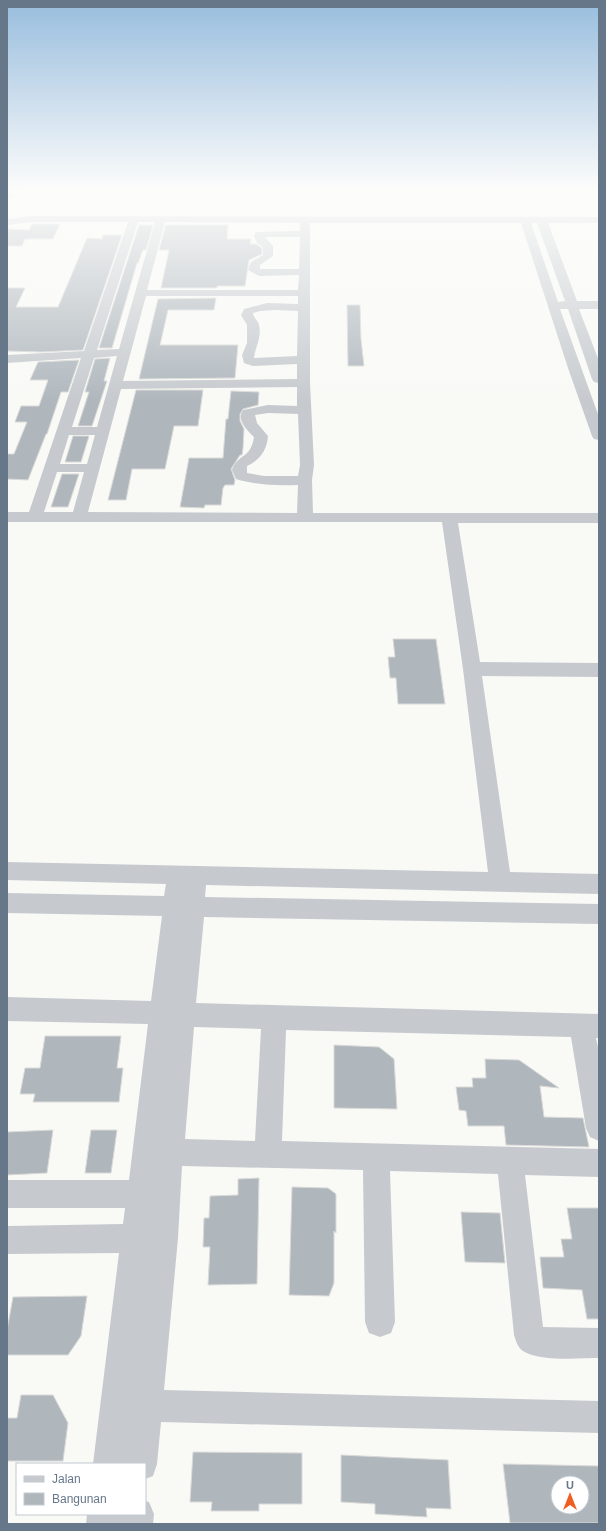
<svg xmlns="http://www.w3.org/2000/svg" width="606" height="1531" font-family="Helvetica,sans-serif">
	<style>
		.building { fill: #afb7bd; stroke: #dadad8; fill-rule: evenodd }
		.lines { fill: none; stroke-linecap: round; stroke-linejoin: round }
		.minor { fill: #c6cace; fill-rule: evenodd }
	</style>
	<rect width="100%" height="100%" fill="#f9f9f6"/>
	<!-- building -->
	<path class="building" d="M32 224H60L53 239H25L22 246H7V229L29 230Z
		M139 225H153L146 250H143L138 263H137L112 348H99Z
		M166 225H228L227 239H251L250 244H256L262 248V254L249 260 245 286H217V288H161L169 250H159Z
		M103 235H122L83 350 42 352 7 351V288H25L16 307H58L87 238 102 239Z
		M158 299 216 298 214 310H168L160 345H238L235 378 139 379Z
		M347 305H360L361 339 364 366H348Z
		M110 358 104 381H107L92 426H78L89 392H85L95 359Z
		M79 360 68 392H61L47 434H46L28 480 7 479V454H14L27 422H15L21 406H39L48 380H30L38 362Z
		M136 390H203L198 426H174L165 469H132L126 500H108Z
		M231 391 259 392 258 405 243 409 240 414V421L244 429 243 448 242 455H240L231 469 235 480 234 485H225L223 488 221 505H205L204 508 180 507 189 458H223L226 419H228Z
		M73 436H89L81 462H65Z
		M62 474H79L68 507H51Z
		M393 639H436L445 704H398L396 678H390L388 657H395Z
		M45 1036H121L117 1068H123L119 1102H33L35 1094H20L25 1068H40Z
		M334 1045 379 1047 394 1059 397 1109 334 1108Z
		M485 1059 519 1060 559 1088 540 1086 544 1117 583 1118 589 1147 506 1145 504 1126H468L466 1111 459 1110 456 1087H473L472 1078H486Z
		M53 1130 47 1173 7 1175V1132Z
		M91 1130H117L111 1173H85Z
		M259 1178 257 1284 208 1285 210 1247H203L204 1218H209L210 1196 238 1195V1179Z
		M292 1187 328 1188 336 1194V1233L334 1231V1283L329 1296 289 1295Z
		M567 1208H599V1319H587L582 1290 543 1288 540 1257H564L561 1239H572Z
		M461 1212 500 1213 505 1263 465 1262Z
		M87 1296 81 1336 68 1355H7V1330L13 1297Z
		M21 1395H53L68 1423 63 1461H7V1418H17Z
		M193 1452 302 1453V1504H259V1511H211L212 1502H190Z
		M341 1455 448 1460 451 1509 426 1508 427 1517 375 1514V1504L341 1502Z
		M503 1464 599 1466V1523H510ZM558 1483H582V1507H558Z"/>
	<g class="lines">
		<!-- minor -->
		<path class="minor" d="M18 188H31L7 200V193Z
			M31 216 599 217V223H548L577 301H599V309H579L599 361V383L594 382 592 379 568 309H560L599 417V440L594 439 592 436 568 368 521 223H310V383L314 465 312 480 313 513H599V523H458L480 662 599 663V677L482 676 510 872 599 874V894L206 885 205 897 599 904V924L204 917 196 1003 599 1014V1038H596L599 1052V1141L590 1137 586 1128 571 1037 286 1030 282 1141 599 1149V1177L525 1175 543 1327 599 1328V1358C578 1358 541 1362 523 1351 518 1348 516 1341 514 1335L498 1174 390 1171 395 1322 391 1333 380 1337 369 1333 365 1322 363 1170 182 1166 178 1238 164 1390 599 1401V1433L161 1422 157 1464 153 1476 145 1479V1464H93L119 1253 7 1254V1226L123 1224 125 1208H7V1180H129L148 1024 7 1021V997L151 1001 162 916 7 913V893L164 896 166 884 7 880V862L488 872 463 669 442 522H7V512H29L81 358 7 363V355L84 351 128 222H31L7 225V219ZM138 222H155L119 349 97 350ZM165 222 300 223V231L256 232 254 236 257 243 263 247V255L251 262 248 270 259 276 299 275 298 290H147ZM531 223H537L565 301 558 302ZM265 237H300L299 269H260V265L273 256V246ZM146 296H298V304L267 303 244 309 241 315 247 325V343L242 355 244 363 253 366 297 364V379L123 381ZM275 310 298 311 297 356 254 358C255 347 262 338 259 325 258 320 254 319 253 313L260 311ZM117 356 97 427H72L94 358ZM297 387V406L268 405 243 410C236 420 247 430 254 437 251 459 237 454 232 470L236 479C256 485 276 486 298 485L297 513 88 512 121 389ZM268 413 298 414 300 465 298 476H264L247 473V466C260 460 267 450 268 436L257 423 255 415ZM69 435H95L87 464H60ZM57 472H84L73 512H44ZM194 1027 261 1029 255 1141 185 1139Z
			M145 1501 149 1502 154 1514 153 1524H86L87 1514H145Z"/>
	</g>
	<!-- sky -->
	<linearGradient id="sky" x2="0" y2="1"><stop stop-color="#98bdde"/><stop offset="0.47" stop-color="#fcfcfb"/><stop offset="1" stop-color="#fcfcfb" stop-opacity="0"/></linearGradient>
	<rect width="606" height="403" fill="url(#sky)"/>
	<!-- border -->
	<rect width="606" height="1531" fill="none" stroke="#667789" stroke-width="16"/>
	<!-- legend -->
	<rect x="16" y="1463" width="130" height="52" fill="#ffffff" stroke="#c2c9d0"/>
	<rect x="24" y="1476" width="20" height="6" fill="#c6cace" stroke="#c2c9d0"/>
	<text x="52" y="1483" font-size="12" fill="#667789">Jalan</text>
	<rect x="24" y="1493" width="20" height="12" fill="#afb7bd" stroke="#c2c9d0"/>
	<text x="52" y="1503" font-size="12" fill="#667789">Bangunan</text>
	<!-- north arrow -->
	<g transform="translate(570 1495)"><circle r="19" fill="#ffffff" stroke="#c2c9d0"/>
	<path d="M0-3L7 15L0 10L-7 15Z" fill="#ef5e20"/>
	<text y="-6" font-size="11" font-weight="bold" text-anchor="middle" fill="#667789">U</text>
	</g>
</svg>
